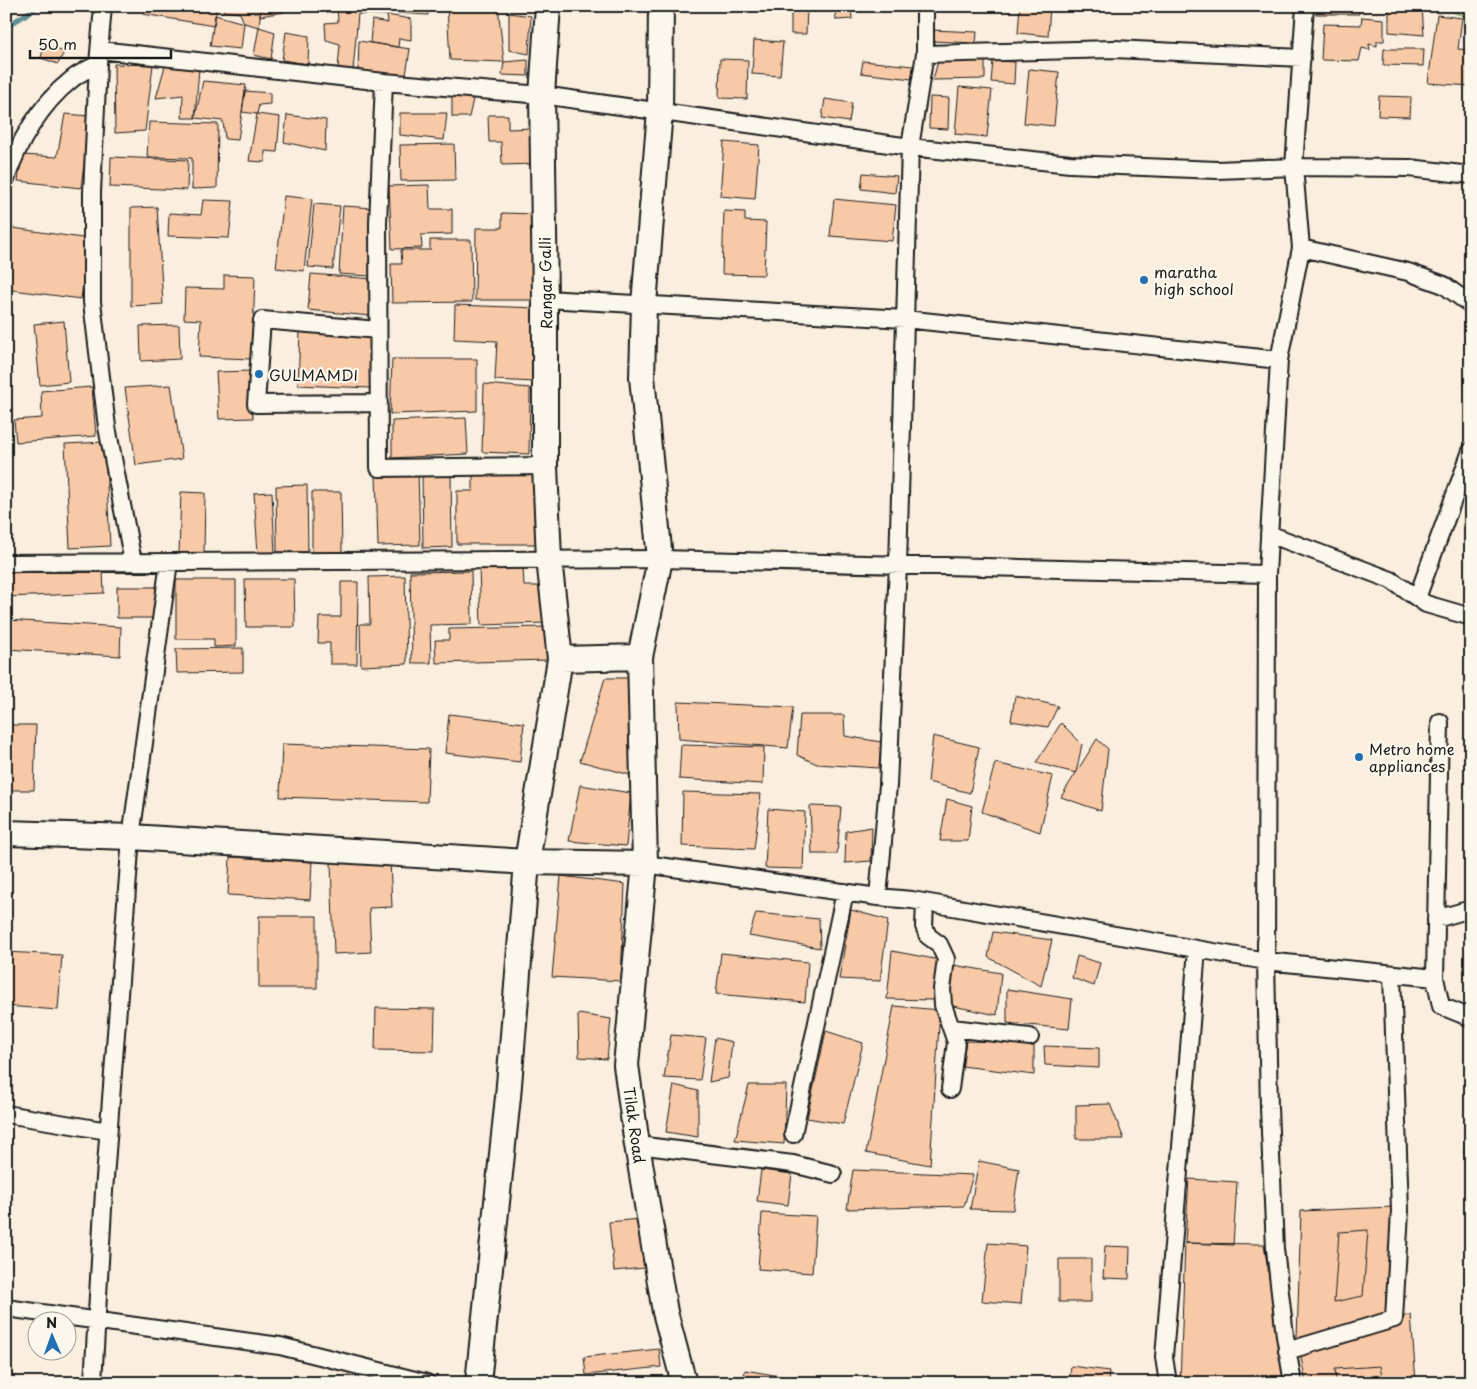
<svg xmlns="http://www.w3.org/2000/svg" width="1477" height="1389" font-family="'Playpen Sans',sans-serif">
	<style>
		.green { fill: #b7de9a; stroke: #6a7d5b }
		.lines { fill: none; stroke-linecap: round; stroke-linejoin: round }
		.stream { stroke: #5f9093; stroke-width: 5.5 }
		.building { fill: #f8c9a7; stroke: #1c1c1c }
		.street-casing { stroke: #1c1c1c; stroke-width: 20 }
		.secondary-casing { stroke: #1c1c1c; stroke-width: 28 }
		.street { stroke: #fbf7ec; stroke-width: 16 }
		.secondary { stroke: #fbf7ec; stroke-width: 24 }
		.poi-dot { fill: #1f6fb2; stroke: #fbf7ec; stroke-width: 2 }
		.labels { text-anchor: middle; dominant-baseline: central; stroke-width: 4.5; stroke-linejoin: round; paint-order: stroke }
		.poi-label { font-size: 15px; fill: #1c1c1c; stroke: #fbf7ec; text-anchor: start }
		.street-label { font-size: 15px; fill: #1c1c1c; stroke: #fbf7ec }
	</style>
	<rect width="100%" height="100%" fill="#faeede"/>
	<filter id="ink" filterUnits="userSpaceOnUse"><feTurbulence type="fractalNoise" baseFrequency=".02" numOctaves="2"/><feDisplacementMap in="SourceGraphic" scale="10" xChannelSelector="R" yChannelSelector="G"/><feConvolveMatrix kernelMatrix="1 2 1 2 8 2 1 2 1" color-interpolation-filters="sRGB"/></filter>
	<g filter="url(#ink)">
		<!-- green -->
		<path class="green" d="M1445 6H1471V31L1464 16 1443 9Z"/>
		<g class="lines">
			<!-- stream -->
			<path class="stream" d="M6 27 39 6"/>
		</g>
		<!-- building -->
		<path class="building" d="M145 6H217L214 26 143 14Z
			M224 6H261L259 27 244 23 240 13 223 11Z
			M261 6H285L284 12 260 16Z
			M337 6H387V15L358 14 353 71 338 68 340 44 326 40 325 23 338 22Z
			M397 6H428V15L398 13Z
			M447 6H498L504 62 450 60Z
			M791 6H807L806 34H791Z
			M835 6H851L852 19 836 20Z
			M1020 6H1050L1048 36 1018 33Z
			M1316 6H1359V14H1316Z
			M1389 7 1422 8 1424 35 1389 32Z
			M509 13 531 16 529 54 509 50Z
			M215 15 244 23 241 49 210 46Z
			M387 15 411 19V40L399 38 398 47 370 43 372 20 388 23Z
			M1437 15 1462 18 1458 49 1471 50V86L1428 83Z
			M1362 17 1384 19V41H1377V46L1369 44 1370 50 1362 48 1359 61 1321 60 1323 24 1361 25Z
			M259 27 275 32 271 59 254 55Z
			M932 30 977 32 976 43 932 41Z
			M286 32 309 36 308 64 282 60Z
			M754 40 783 42 780 76 752 74Z
			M359 41 410 49 406 75 358 71Z
			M44 45 64 52 58 64 41 58Z
			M1384 49H1424L1423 66 1383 65Z
			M720 59 748 60 747 99 719 98Z
			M528 60V76L502 75 504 62Z
			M863 61 913 66 912 79 861 73Z
			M938 61H985V79L933 80Z
			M993 61 1015 62 1014 84 991 82Z
			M114 64 153 65 145 131 115 133Z
			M165 66 199 68 195 118H182L183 95 156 98Z
			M1029 69 1059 72 1054 126 1024 123Z
			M203 81 246 85 238 140 225 139 223 121 195 118Z
			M959 87 992 90 987 137 955 134Z
			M245 91 270 93V104L259 105 257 114 242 112Z
			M452 92 474 95 469 117H452Z
			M1379 96 1411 97 1410 117 1378 116Z
			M930 97 949 98 948 129 929 128Z
			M825 99 852 103 849 122 822 118Z
			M400 113H447L444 140 400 135Z
			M65 114 90 116 81 188 18 181 22 155 57 157Z
			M257 114 280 117 277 152 265 151V162L249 161Z
			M287 115 326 120 325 151 284 142Z
			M488 115H508V129L534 128 535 164 502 165 501 142H489Z
			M149 122 218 124 217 188 192 189V158L147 157Z
			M724 142 759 145 755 199 720 196Z
			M454 144 455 180 401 181 400 145Z
			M111 157 188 160 187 190 110 187Z
			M863 173 897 176 895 193 861 189Z
			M429 185 430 209H452V234L421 235 422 248 392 249 389 186Z
			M284 196 312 199 304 271 276 268Z
			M834 199 896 205 892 241 830 236Z
			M203 200 233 201 229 238 168 236 169 213 201 215Z
			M314 204 340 206 333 269 308 267Z
			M343 206 374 208 370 276 339 274Z
			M157 207 163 304 131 306V208Z
			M724 211 745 212V221L766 222 764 275 722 274Z
			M502 213 536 214 534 300H475L476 228H502Z
			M6 227 89 239 81 299 6 289Z
			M430 240H471L472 302 392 303 391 264H402L401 250H430Z
			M311 274 374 279 371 316 308 310Z
			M224 275 255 276 252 359 199 357 201 320 184 319 185 288 224 289Z
			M455 305 537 308 535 382 495 380 497 341 454 339Z
			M64 321 69 382 40 385 34 324Z
			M179 325 180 359 141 361 140 326Z
			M300 331 373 334 370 388 298 385Z
			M392 359H477V411L390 414Z
			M251 371 253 418 219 419 216 372Z
			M484 384 530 388 529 454 482 452Z
			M171 385 182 459 136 465 125 388Z
			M92 387 96 436 16 442 14 420 42 418 41 391Z
			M466 418 468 454 392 458V421Z
			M105 442 110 546 70 548 65 444Z
			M473 469H543L542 544H457V491H473Z
			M418 472 420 545 378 546 376 473Z
			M422 473H451L452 547 423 548Z
			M307 485 308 552H277L276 486Z
			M181 492 205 493 204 555 179 554Z
			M272 492 275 553 258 554 254 493Z
			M312 492H341L342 552H312Z
			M523 567 524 586H544L546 623 481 625 479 568Z
			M103 570 104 593 6 597V573Z
			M471 571 472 624 430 625 431 663H412L410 572Z
			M405 576 407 664 361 666 360 624H370L369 577Z
			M245 579H294L295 627H246Z
			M176 580H236V646L214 647V639H176Z
			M341 582H358L357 664H330V643H318L319 617H341Z
			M117 587H156V618H117Z
			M6 620 121 627 120 656 6 649Z
			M548 627V660L436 663 435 640H449V629Z
			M243 648V672L177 673 176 649Z
			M605 678H631L634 776 580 761Z
			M1015 696 1058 706 1048 727 1011 721Z
			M678 702 793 707 788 748 679 739Z
			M449 714 524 723 520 762 445 753Z
			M800 715H844L845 736 881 742 879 768 817 764 797 755Z
			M1061 723 1082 744 1076 773 1036 763Z
			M6 725H36L34 790H6Z
			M933 736 979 747 970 793 928 782Z
			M1097 739 1108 749 1101 811 1061 797Z
			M282 744 429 749 427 802 280 797Z
			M681 745 764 747 763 784 679 779Z
			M995 763 1053 776 1040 832 982 812Z
			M580 785 631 793 626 846 569 841Z
			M683 792 761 794 754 849 682 846Z
			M947 799 972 806 968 841H940Z
			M810 806 841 807 837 854H812Z
			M768 809 805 812 803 869 765 868Z
			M872 827 871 861 845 863 846 831Z
			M6 848 11 849 6 892Z
			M230 857 312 862 310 900 228 895Z
			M390 859 392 907 369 908 371 952 334 954 331 861Z
			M561 876 625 884 621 981 552 977Z
			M851 910 888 920 880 981 839 979Z
			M756 913 819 919 820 948 749 936Z
			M259 916H317V988H259Z
			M993 932 1052 940 1041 986 988 957Z
			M892 951 940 960 932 1000 887 999Z
			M6 952 62 955 58 1010 6 1006Z
			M721 953 808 962 805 1002 716 994Z
			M1077 956 1100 963 1094 986 1072 978Z
			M953 965 1001 973 997 1015 948 1005Z
			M1007 989 1072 999 1069 1029 1007 1023Z
			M894 1006 940 1010 930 1165 866 1153Z
			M376 1008 435 1009 434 1051 375 1050Z
			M578 1014 611 1019 607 1059 579 1057Z
			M826 1031 863 1043 843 1124 807 1118Z
			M671 1035 706 1038 700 1080 664 1078Z
			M715 1038 732 1042 728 1078 709 1082Z
			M966 1041 1034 1043V1075L962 1066Z
			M1044 1046 1099 1048V1068L1045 1065Z
			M674 1085 698 1091V1137L666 1132Z
			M749 1085H786L784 1144 735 1140Z
			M1110 1104 1124 1139H1076V1105Z
			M1466 1127H1471V1154H1464Z
			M979 1161 1019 1169 1013 1210 970 1209Z
			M761 1170 792 1174 788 1205 757 1201Z
			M853 1170 973 1175 964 1206 847 1209Z
			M1189 1179 1237 1182 1233 1245 1185 1243Z
			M1393 1207 1389 1313 1297 1339 1301 1211Z
			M762 1213 816 1216 812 1273 758 1269Z
			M639 1219 644 1268 614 1271 609 1222Z
			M1368 1230 1363 1296 1334 1302 1339 1232Z
			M988 1243 1026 1246 1021 1304 982 1301Z
			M1185 1243 1264 1244 1285 1383H1180Z
			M1105 1246 1130 1247 1129 1279 1103 1278Z
			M1059 1259H1091V1302H1059Z
			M1411 1314 1416 1383H1306L1300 1353Z
			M659 1349 661 1367 586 1375 584 1357Z
			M1071 1366 1109 1371 1108 1383H1069Z
			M1380 1366 1383 1383H1336L1335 1369Z
			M745 1370 820 1383H743Z
			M905 1377 951 1383H904Z"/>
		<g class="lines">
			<defs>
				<path id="street" d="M103 6 98 64 92 192V302L107 427 133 562
					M100 50 384 82 542 95 910 147 1070 164 1217 170 1294 167 1409 168 1471 175
					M925 54 1114 49 1302 58
					M384 82 378 223 379 468 545 466
					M6 179C18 142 41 104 71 80 79 73 89 69 98 64
					M1301 248 1408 272 1444 285 1471 305
					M545 299 905 319 1279 360
					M378 330 262 320 256 404 379 403
					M1269 534 1391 580 1426 604 1471 617
					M6 563 660 559 1267 574
					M1417 598 1471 451
					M645 864 878 897 912 900 1266 961 1435 978 1441 1006 1471 1018
					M878 897 888 785 898 565 910 147 925 54V6
					M925 903 924 926 928 936 939 944 946 959 942 989 943 1005 956 1042 950 1089
					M1436 919 1471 909
					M1435 978 1440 722
					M952 1028 1030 1037
					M6 1114 108 1131
					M793 1134 845 892
					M637 1145 793 1164 833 1174
					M6 1308 280 1346 427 1383
					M1287 1351 1394 1319 1400 1211 1392 974
					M93 1383 104 1191 131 837 169 562
					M1168 1383 1164 1357 1197 949
					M1293 1383 1285 1336 1275 1249 1269 1108 1266 961 1267 574 1279 360 1301 248 1294 167 1305 6"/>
				<path id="secondary" d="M661 6 660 111 644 304 642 377 660 559 640 657 645 864 626 1065 637 1145 665 1312 684 1383
					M560 659 640 657
					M6 833 131 837 527 862 645 864
					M478 1383 508 1097 527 862 560 659 549 559 545 466V299L542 95 548 6"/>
			</defs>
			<!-- street casing -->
			<use href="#street" class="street-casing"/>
			<!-- secondary casing -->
			<use href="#secondary" class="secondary-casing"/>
			<!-- street -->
			<use href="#street" class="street"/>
			<!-- secondary -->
			<use href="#secondary" class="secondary"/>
		</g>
	</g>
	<!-- markers -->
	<g class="poi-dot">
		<circle cx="1144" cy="280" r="5"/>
		<circle cx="259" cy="374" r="5"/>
		<circle cx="1359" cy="757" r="5"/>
	</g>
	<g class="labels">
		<!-- poi labels -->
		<g class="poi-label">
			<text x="1154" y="271">maratha<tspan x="1154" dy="17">high school</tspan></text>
			<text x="269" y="374">GULMAMDI</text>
			<text x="1369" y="748">Metro home<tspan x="1369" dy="17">appliances</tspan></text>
		</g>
		<!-- street labels -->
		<g class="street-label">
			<text transform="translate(545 283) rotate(-91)">Rangar Galli</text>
			<text transform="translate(635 1125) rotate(82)">Tilak Road</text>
		</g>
	</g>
	<!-- margin -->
	<rect width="1477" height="1389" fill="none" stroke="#fbf7ec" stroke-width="25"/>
	<rect x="12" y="12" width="1452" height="1364" fill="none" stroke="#1c1c1c" stroke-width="2" filter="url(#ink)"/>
	<!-- north arrow -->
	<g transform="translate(52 1336) rotate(358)"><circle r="24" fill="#fbf7ec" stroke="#a29f99"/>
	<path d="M0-4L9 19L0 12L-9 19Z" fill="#1f6fb2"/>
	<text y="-8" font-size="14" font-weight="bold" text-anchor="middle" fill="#1c1c1c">N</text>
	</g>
	<!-- scale -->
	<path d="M30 50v8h141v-8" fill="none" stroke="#1c1c1c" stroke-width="2.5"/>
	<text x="38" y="50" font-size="15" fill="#1c1c1c" stroke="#fbf7ec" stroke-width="4" paint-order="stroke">50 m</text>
</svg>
